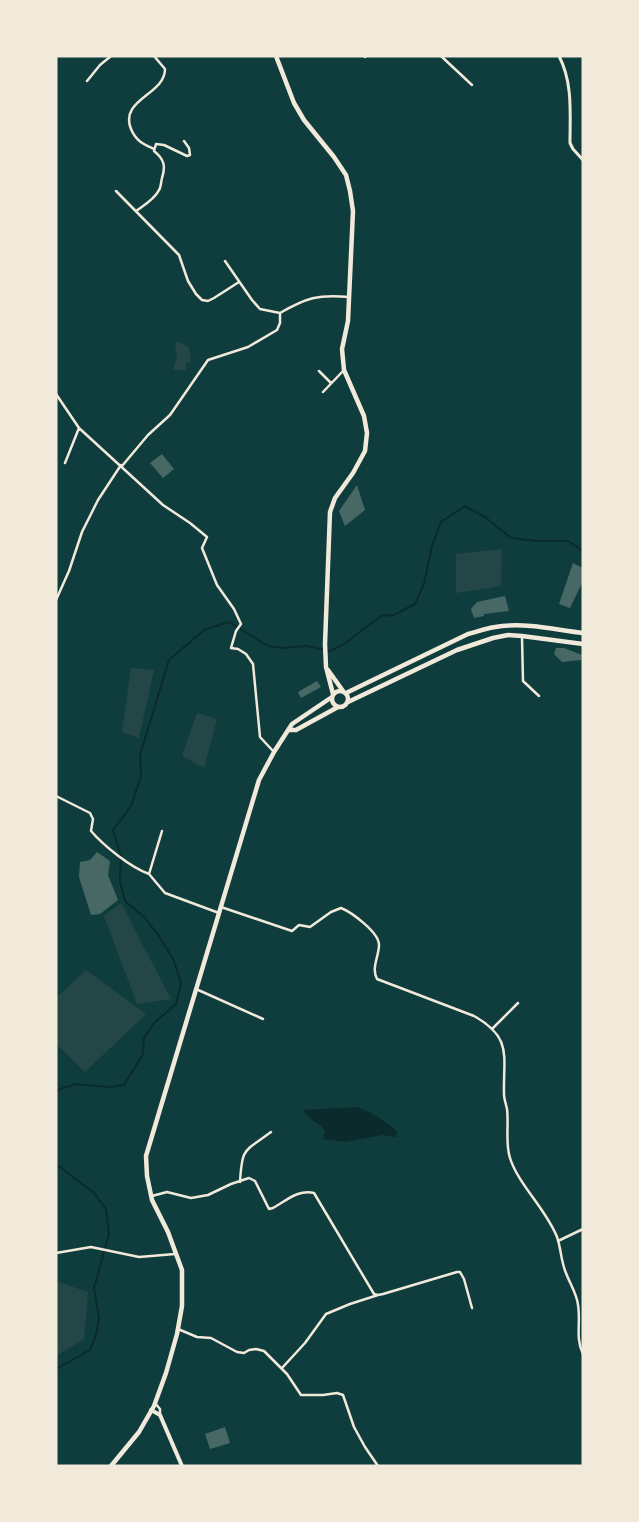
<svg xmlns="http://www.w3.org/2000/svg" width="639" height="1522" font-family="Jost,sans-serif">
	<style>
		.green { fill: #244646 }
		.water { fill: #0a2a2b }
		.lines { fill: none; stroke-linecap: round; stroke-linejoin: round }
		.stream { stroke: #0a2a2b; stroke-width: 2 }
		.building { fill: #486865 }
		.minor { stroke: #f1e9da; stroke-width: 2.5 }
		.tertiary { stroke: #f1e9da; stroke-width: 3 }
		.secondary { stroke: #f1e9da; stroke-width: 4 }
		.trunk { stroke: #f1e9da; stroke-width: 4.5 }
	</style>
	<rect width="100%" height="100%" fill="#0f3d3e"/>
	<!-- green -->
	<path class="green" d="M177 341 189 347 191 361 186 363V370H173L177 357 175 345Z
		M502 549 501 586 456 593V554Z
		M131 668 154 670 139 738 122 732Z
		M197 713 217 719 204 768 182 756Z
		M121 903 171 999 137 1004 104 916Z
		M86 970 146 1014 85 1072 56 1044V998Z
		M56 1281 88 1292 84 1339 56 1356Z"/>
	<!-- water -->
	<path class="water" d="M358 1107 375 1115 397 1131 396 1137 382 1135 345 1142 323 1139 325 1131C317 1120 310 1122 303 1110Z"/>
	<g class="lines">
		<!-- stream -->
		<path class="stream" d="M56 1093 57 1090 76 1084 110 1087 124 1085 143 1054 144 1038 154 1023 176 1004 181 984 174 961 159 936 144 917 125 901 120 881 121 857 113 830 131 806 141 776 140 755 169 660 204 630 229 622 268 646 282 648 307 646 330 651 344 644 381 616 394 615 415 604 424 584 432 546 441 522 465 506 485 517 511 538 536 541H568L583 551
			M56 1164 94 1193 106 1209 109 1234 94 1288 99 1318 96 1335 90 1350 56 1369"/>
	</g>
	<!-- building -->
	<path class="building" d="M162 454 174 469 163 478 150 463Z
		M357 485 365 510 345 526 339 511Z
		M573 563 583 568V581L570 608 559 604Z
		M505 596 509 611 484 614V616L474 618 471 609 477 602Z
		M556 648H564L582 655 581 660 562 662 554 654Z
		M317 681 321 687 301 698 298 692Z
		M97 852 110 861 108 875 118 900 100 914 91 915 79 877 80 862 90 860Z
		M225 1427 230 1443 210 1449 205 1434Z"/>
	<g class="lines">
		<!-- minor -->
		<path class="minor" d="M154 56 165 69C165 95 119 99 131 129 136 141 143 144 154 149
			M441 56 472 85
			M365 57V56
			M87 81 100 65 111 56
			M116 191 179 255 188 281 196 294 202 300 208 301 214 298 239 282
			M136 211C143 206 155 199 159 190 161 187 161 182 162 178 166 166 164 159 154 151L156 144 164 145 187 156 190 155 189 148 184 141
			M280 313C306 298 318 294 349 297
			M319 371 331 383
			M323 392 344 370
			M56 394 79 428 163 505 190 523 207 537 202 548 217 585 234 609 241 624 236 631 231 648 238 649 246 654 253 664 260 737 274 752
			M65 463 79 428
			M122 466 148 435 170 415 208 360 248 347 277 330 280 323V313L260 309 252 300 225 261
			M56 600 69 571 82 532 98 500 121 465
			M522 637 523 681 539 696
			M56 796 90 813 93 819 91 831C104 846 130 867 149 874
			M162 831 149 874 165 893 219 913
			M221 907 292 931 299 925 310 927 331 912 341 908C351 912 379 932 379 945 379 956 371 968 377 979L474 1016C513 1038 503 1056 504 1094 504 1099 506 1104 507 1109 509 1125 505 1143 510 1158 518 1184 546 1209 557 1237 561 1248 561 1262 566 1273 570 1284 577 1294 578 1305 581 1322 575 1338 583 1354
			M196 989 263 1019
			M492 1029 518 1003
			M240 1182C242 1147 244 1152 271 1132
			M152 1196 167 1192 191 1198 208 1195 231 1184 249 1178 255 1181 269 1209 273 1208C286 1201 298 1189 314 1193L374 1294 378 1295 383 1294 457 1272H460L464 1279 472 1308
			M558 1241 583 1229
			M56 1253 91 1247 139 1257 175 1254
			M178 1329 197 1337 211 1338 237 1352 244 1353 249 1350 256 1349 264 1351 287 1374 301 1395H323L337 1393 343 1395 354 1427 365 1447 378 1466
			M282 1368 305 1343 326 1314 350 1304 378 1295
			M155 1403 160 1409V1414"/>
		<!-- tertiary -->
		<path class="tertiary" d="M559 56C573 83 570 113 570 143L573 149 583 160"/>
		<!-- secondary -->
		<path class="secondary" d="M151 1410 160 1415 182 1466"/>
		<!-- trunk -->
		<path class="trunk" d="M276 56 294 103 304 120 334 157 346 175 350 191 353 211 348 321 342 349 344 370 364 416 367 433 365 451 353 473 335 498 330 512 325 644 326 667 333 694
			M328 670 343 691
			M332 699a8 8 0 1 1 16 0a8 8 0 1 1-16 0Z
			M346 693 468 634C479 631 490 627 502 626 528 623 557 630 583 633
			M348 702 457 650 493 638 508 635 522 636 583 644
			M290 730H296L338 707
			M111 1466 139 1432 154 1406 166 1373 177 1334 182 1306V1270L168 1232 152 1200 147 1176 146 1156 259 780 274 752 292 724 332 697"/>
	</g>
	<!-- border -->
	<rect width="639" height="1522" fill="none" stroke="#f1e9da" stroke-width="115"/>
</svg>
